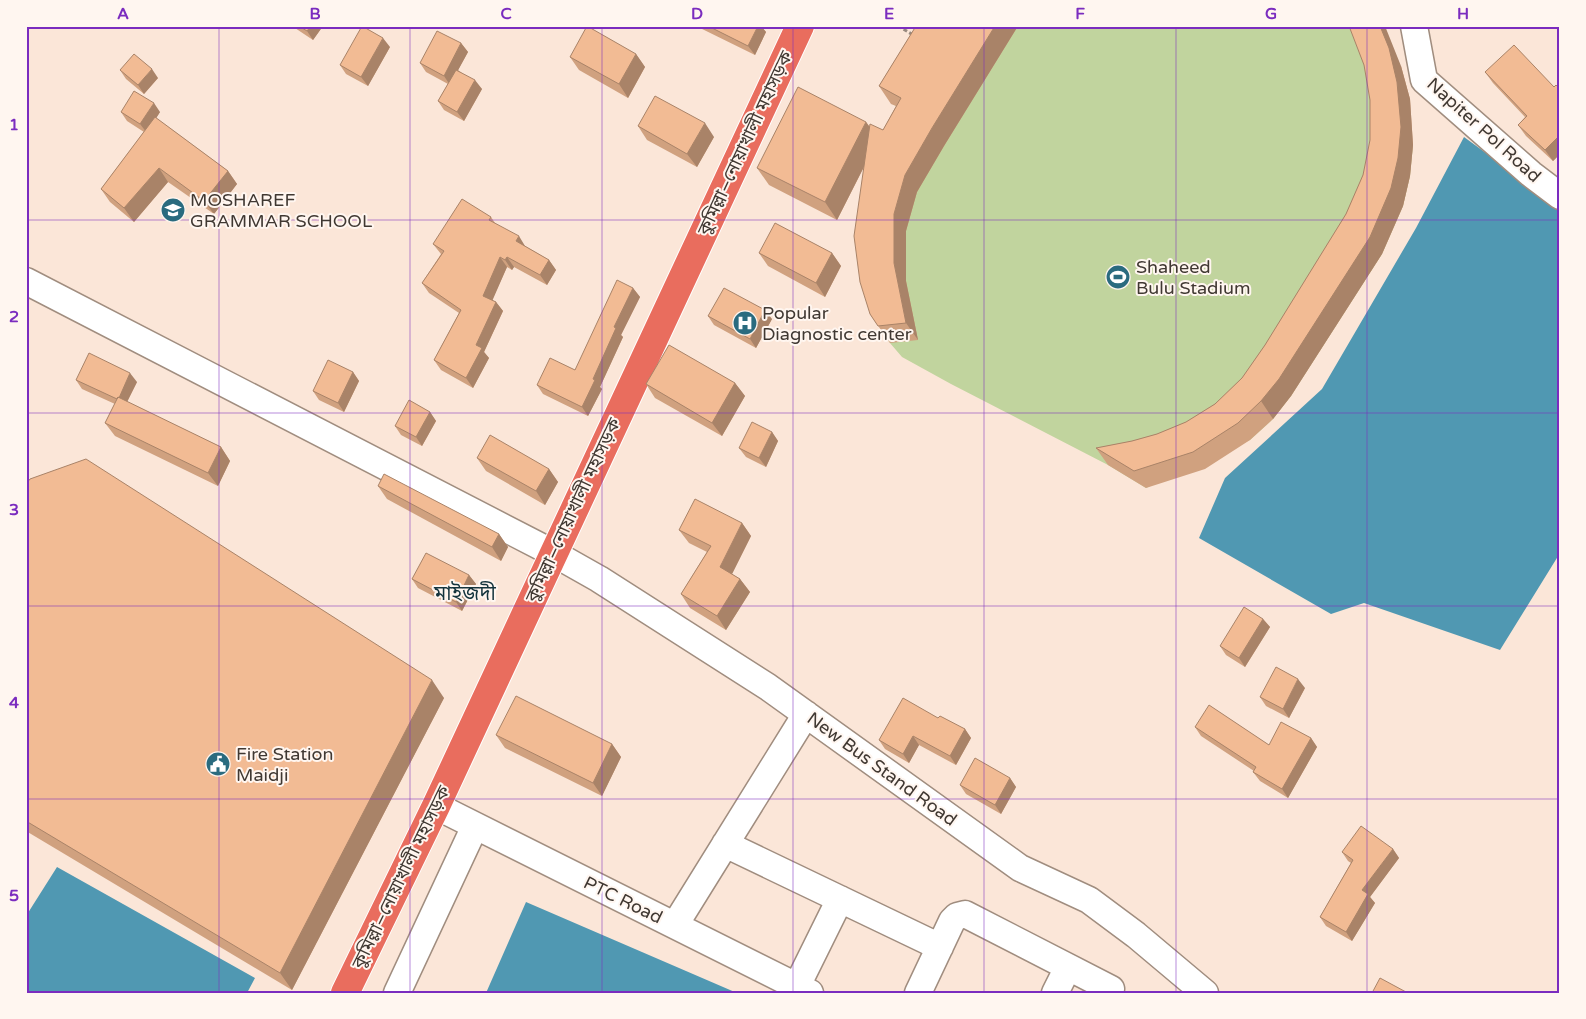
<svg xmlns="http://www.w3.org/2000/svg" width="1586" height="1019" font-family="'Varela Round','Noto Sans Bengali',sans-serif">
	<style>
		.green { fill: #c1d49e }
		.water { fill: #5098b2 }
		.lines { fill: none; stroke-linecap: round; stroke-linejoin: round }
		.minor-casing { stroke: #a08d7f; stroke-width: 29 }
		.highway-casing { stroke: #fff; stroke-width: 30 }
		.path { stroke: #97897f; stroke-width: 3; stroke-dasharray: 4 2.5; stroke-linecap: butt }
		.minor { stroke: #fff; stroke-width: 26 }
		.highway { stroke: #e96d5e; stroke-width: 28 }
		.wall { fill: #d0a17f }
		.shaded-wall { fill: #a98368 }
		.building { fill: #f2bb94; stroke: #a98368 }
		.grid { fill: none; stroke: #7b2cbf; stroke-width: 1; stroke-opacity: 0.55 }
		.labels { text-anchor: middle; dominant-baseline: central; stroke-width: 4; stroke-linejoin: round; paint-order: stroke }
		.street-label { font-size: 18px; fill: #403832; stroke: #fff6f0 }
		.poi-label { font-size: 18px; fill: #403832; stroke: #fff6f0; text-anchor: start }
		.quarter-label { font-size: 20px; fill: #14333c; stroke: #fff6f0 }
		.neatline { fill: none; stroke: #7b2cbf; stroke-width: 2 }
		.grid-label { font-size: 16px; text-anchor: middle; font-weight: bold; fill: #7b2cbf }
	</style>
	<rect width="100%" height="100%" fill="#fbe6d8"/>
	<!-- green -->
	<path class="green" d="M939 26H1365L1413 145 1410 176 1403 206 1382 254 1291 396 1273 419 1250 440 1146 488 1108 465 951 384 902 357 890 343 882 332 913 116 891 103Z"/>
	<!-- water -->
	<path class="water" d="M1464 137 1560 207V553L1500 650 1364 603 1331 614 1199 538 1225 478 1322 389 1416 228Z
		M57 867 255 978 247 993H26V916Z
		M526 902 737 993H486Z"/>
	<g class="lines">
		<defs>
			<path id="minor" d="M1414 26 1424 80 1531 174 1560 196
				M26 281 553 553 599 579 768 687 1020 868 1089 900 1136 935 1205 993
				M436 806 810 993
				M725 844 940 947
				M675 925 806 714
				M797 986 840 899
				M397 993 475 826
				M918 993 952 921 957 916 965 914 1111 989
				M1055 993 1068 967"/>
			<path id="highway" d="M345 993 436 806 800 26"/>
		</defs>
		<!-- minor casing -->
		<use href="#minor" class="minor-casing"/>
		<!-- highway casing -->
		<use href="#highway" class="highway-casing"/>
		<!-- path -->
		<path class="path" d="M898 26 915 36"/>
		<!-- minor -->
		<use href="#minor" class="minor"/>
		<!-- highway -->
		<use href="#highway" class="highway"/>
	</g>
	<!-- wall -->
	<path class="wall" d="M292 26H323L313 40Z
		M696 26H761L766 32 755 55Z
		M916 26H1018L944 146 917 192 906 231V281L918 340 890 343 870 314 864 167 837 220 769 185 757 168 866 122 870 127 883 130 896 106 891 104 879 86Z
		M461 43 468 52 458 70 482 89 464 121 444 110 438 101 448 84 426 72 420 63Z
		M390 47 368 86 346 74 340 65Z
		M636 54 645 67 628 98 579 70 570 57Z
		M1401 66 1410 99 1413 145 1410 176 1403 206 1382 254 1291 396 1273 419 1250 440 1205 469 1146 488 1108 465 1096 448 1132 441 1157 434 1186 422 1215 404 1242 378 1265 345 1346 214 1363 175Z
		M120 70 158 78 144 94 126 79Z
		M1485 72 1560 89V154L1553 161 1526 136 1518 125 1525 117 1493 83Z
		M121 112H160L156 118 228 171 237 184 214 214 168 182 134 222 110 202 101 189 144 132 127 121Z
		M638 126 714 137 697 167 647 140Z
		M491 217 495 223 525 246 549 260 556 270 547 285 514 267 512 270 507 267 492 300 496 302 503 311 484 352 489 358 473 388 441 370 434 360 459 313 429 293 422 283 441 254 433 244Z
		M759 253H832L841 266 825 297 768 266Z
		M633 288 640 297 621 335 623 337 600 387 602 389 588 416 543 394 537 385 575 370Z
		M708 316 772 319 756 348 714 325Z
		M353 372 359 381 344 412 319 400 313 391Z
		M76 380 137 382 127 402 221 447 230 461 218 486 115 436 105 423 115 404 82 389Z
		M735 383 745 396 722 436 655 398 646 384Z
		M430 412 436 421 422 446 401 435 395 426Z
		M772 432 778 441 766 467 746 457 739 448Z
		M477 458 549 469 558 482 545 505 486 471Z
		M26 484 444 698 292 990 26 831Z
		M378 486 499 534 508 547 501 561 387 499Z
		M742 523 751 536 732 574 740 579 750 592 726 630 690 608 681 594 707 552 689 543 679 530Z
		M469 575 476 584 462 611 418 588 412 579Z
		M1263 619 1270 627 1245 667 1226 655 1220 646Z
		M1305 688 1289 718 1266 706 1260 697Z
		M938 718 965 729 971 738 956 765 919 745 909 763 885 749 879 740Z
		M1195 727 1269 745 1311 738 1317 747 1288 798 1260 781 1253 772 1254 771 1201 736Z
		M496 735 612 744 621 757 602 796 505 748Z
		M1010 778 1016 787 1001 814 966 794 960 785Z
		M1393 849 1399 858 1370 897 1375 903 1352 941 1326 926 1320 917 1351 863 1348 861 1342 852Z"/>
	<!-- shaded-wall -->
	<path class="shaded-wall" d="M311 26H323L313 40 307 31Z
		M758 26H761L766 32 755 55 748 46Z
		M995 26H1018L944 146 917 192 906 231V281L918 340 906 323 894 263V214L905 175 932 128Z
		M1380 26H1385L1401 66 1410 99 1413 145 1410 176 1403 206 1382 254 1291 396 1273 419 1261 401 1401 127Z
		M383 38 390 47 368 86 361 77Z
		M461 43 468 52 450 85 444 76Z
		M636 54 645 67 628 98 619 84Z
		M152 69 158 78 144 94 138 85Z
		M475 80 482 89 464 121 457 112Z
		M154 103 160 112 147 133 140 124Z
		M866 122 878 139 837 220 825 202Z
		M705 123 714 137 697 167 687 154Z
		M1560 135V154L1553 161 1545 150Z
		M159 168 168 182 134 222 124 208Z
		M228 171 237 184 214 214 204 201Z
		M519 236 525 246 523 251 516 241Z
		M832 253 841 266 825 297 816 283Z
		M500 257 507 267 490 306 483 296Z
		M507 257 514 267 512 270 505 260Z
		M549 260 556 270 547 285 540 275Z
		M633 288 640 297 621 335 623 337 600 387 602 389 588 416 582 407 614 327Z
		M496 302 503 311 484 352 489 358 473 388 466 378 476 345Z
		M765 310 772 319 756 348 750 339Z
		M353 372 359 381 344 412 338 403Z
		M130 373 137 382 124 408 118 399Z
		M735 383 745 396 722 436 712 423Z
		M430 412 436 421 422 446 416 437Z
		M772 432 778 441 766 467 759 458Z
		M221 447 230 461 218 486 208 473Z
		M549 469 558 482 545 505 536 491Z
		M742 523 751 536 729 580 720 567Z
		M499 534 508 547 501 561 492 547Z
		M469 575 476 584 462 611 456 602Z
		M740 579 750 592 726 630 717 616Z
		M1263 619 1270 627 1245 667 1239 658Z
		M1298 679 1305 688 1289 718 1283 709Z
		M432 680 444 698 292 990 280 973Z
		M965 729 971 738 956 765 950 756Z
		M913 736 919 745 909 763 903 754Z
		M1311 738 1317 747 1288 798 1282 789Z
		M612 744 621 757 602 796 593 783Z
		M1010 778 1016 787 1001 814 995 805Z
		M1393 849 1399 858 1370 897 1375 903 1352 941 1346 932 1362 890Z"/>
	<!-- building -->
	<path class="building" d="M299 26H311L307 31Z
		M362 26 383 38 361 77 340 65Z
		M587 26 636 54 619 84 570 57Z
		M708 26H758L748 46Z
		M916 26H995L932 128 905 175 894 214V263L906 323 878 326 870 314 860 282 854 236 870 124 883 130 901 98 879 86Z
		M1349 26H1380L1389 48 1397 82 1401 127 1398 158 1391 188 1370 237 1279 379 1261 401 1238 423 1193 452 1134 471 1096 448 1132 441 1157 434 1186 422 1215 404 1242 378 1265 345 1346 214 1363 175 1370 140V100L1364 65Z
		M437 31 461 43 444 76 420 63Z
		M1514 45 1554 87 1556 85 1560 89V135L1545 150 1518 125 1527 116 1485 72Z
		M134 54 152 69 138 85 120 70Z
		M456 70 475 80 457 112 438 101Z
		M798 87 866 122 825 202 757 168Z
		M134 91 154 103 140 124 121 112Z
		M655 96 705 123 687 154 638 126Z
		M155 117 228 171 204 201 159 168 124 208 101 189Z
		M462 199 491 217 489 220 519 236 516 241 549 260 540 275 507 257 505 260 500 257 483 296 496 302 476 345 482 348 466 378 434 360 461 310 422 283 444 251 433 244Z
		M775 223 832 253 816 283 759 253Z
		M617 280 633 288 614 327 616 328 593 379 595 380 582 407 537 385 550 358 575 370Z
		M724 288 765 310 750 339 708 316Z
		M669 345 735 383 712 423 646 384Z
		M89 353 130 373 119 398 118 397 117 399 76 380Z
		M328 360 353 372 338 403 313 391Z
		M118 397 221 447 208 473 105 423Z
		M409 400 430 412 416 437 395 426Z
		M752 422 772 432 759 458 739 448Z
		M490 435 549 469 536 491 477 458Z
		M86 459 432 680 280 973 26 821V484L30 479Z
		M384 474 499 534 492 547 378 486Z
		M695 499 742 523 720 567 740 579 717 616 681 594 711 546 679 530Z
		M426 553 469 575 456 602 412 579Z
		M1244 607 1263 619 1239 658 1220 646Z
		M1276 667 1298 679 1283 709 1260 697Z
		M516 696 612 744 593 783 496 735Z
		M903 698 938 718 940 716 965 729 950 756 913 736 903 754 879 740Z
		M1209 705 1269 745 1281 722 1311 738 1282 789 1253 772 1256 767 1195 727Z
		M975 758 1010 778 995 805 960 785Z
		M1361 826 1393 849 1362 890 1368 894 1346 932 1320 917 1353 860 1342 852Z
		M1380 978 1406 992V993H1372Z"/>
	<!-- grid -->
	<path class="grid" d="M219 26V993M410 26V993M602 26V993M793 26V993M984 26V993M1176 26V993M1367 26V993M26 220H1560M26 413H1560M26 606H1560M26 799H1560"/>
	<!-- icons -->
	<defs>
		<symbol id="school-disc" viewBox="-11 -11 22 22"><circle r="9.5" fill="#2a6b7f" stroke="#fff6f0"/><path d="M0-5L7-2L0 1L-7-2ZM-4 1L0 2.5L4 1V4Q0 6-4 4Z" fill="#fff"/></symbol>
		<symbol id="stadium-disc" viewBox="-11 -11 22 22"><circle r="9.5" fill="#2a6b7f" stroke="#fff6f0"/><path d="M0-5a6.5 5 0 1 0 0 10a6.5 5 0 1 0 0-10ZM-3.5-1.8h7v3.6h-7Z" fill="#fff"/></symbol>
		<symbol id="hospital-disc" viewBox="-11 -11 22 22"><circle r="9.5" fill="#2a6b7f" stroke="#fff6f0"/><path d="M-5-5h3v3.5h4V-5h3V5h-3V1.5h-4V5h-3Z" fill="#fff"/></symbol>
		<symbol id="civic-disc" viewBox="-11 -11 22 22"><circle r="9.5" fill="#2a6b7f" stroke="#fff6f0"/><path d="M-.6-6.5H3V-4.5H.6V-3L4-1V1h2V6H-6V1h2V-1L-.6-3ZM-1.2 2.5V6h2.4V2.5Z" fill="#fff"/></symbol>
	</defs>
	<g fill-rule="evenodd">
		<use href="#school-disc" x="159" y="196" width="28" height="28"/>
		<use href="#stadium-disc" x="1104" y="263" width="28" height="28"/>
		<use href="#hospital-disc" x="731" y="309" width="28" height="28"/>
		<use href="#civic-disc" x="204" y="750" width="28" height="28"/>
	</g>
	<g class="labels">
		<!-- street labels -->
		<g class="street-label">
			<text transform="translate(1484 130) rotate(42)">Napiter Pol Road</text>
			<text transform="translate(745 143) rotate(-65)">কুমিল্লা–নোয়াখালী মহাসড়ক</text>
			<text transform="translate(573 510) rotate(-65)">কুমিল্লা–নোয়াখালী মহাসড়ক</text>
			<text transform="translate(882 769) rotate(36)">New Bus Stand Road</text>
			<text transform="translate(401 877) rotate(-64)">কুমিল্লা–নোয়াখালী মহাসড়ক</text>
			<text transform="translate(623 900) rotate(26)">PTC Road</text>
		</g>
		<!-- poi labels -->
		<g class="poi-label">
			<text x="190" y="200">MOSHAREF<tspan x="190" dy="21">GRAMMAR SCHOOL</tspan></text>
			<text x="1136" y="267">Shaheed<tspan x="1136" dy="21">Bulu Stadium</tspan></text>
			<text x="762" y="313">Popular<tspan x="762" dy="21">Diagnostic center</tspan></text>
			<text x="236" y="754">Fire Station<tspan x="236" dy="21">Maidji</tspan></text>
		</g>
		<!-- quarter labels -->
		<g class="quarter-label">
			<text x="465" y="594">মাইজদী</text>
		</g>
	</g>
	<!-- border -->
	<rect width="1586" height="1019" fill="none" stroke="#fff6f0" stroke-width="55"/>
	<rect x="28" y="28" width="1530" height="964" class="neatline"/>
	<g class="grid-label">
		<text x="123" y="19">A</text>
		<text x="315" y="19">B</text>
		<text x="506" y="19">C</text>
		<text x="697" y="19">D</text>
		<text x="889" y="19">E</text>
		<text x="1080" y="19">F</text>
		<text x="1271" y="19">G</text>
		<text x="1463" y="19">H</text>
		<text x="14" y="130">1</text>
		<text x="14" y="322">2</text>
		<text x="14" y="515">3</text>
		<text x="14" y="708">4</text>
		<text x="14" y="901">5</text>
	</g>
</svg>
